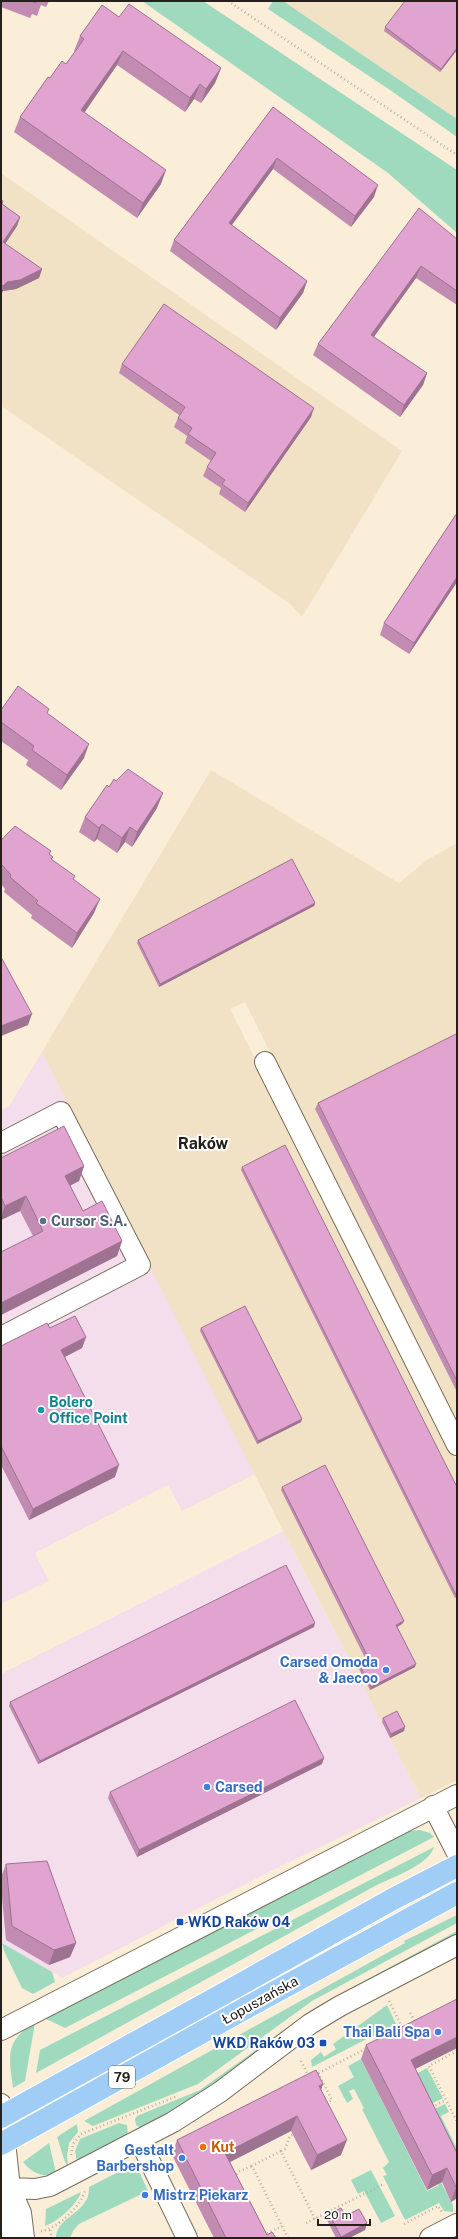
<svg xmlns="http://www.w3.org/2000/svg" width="458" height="2239" font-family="'Public Sans',sans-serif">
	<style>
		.commercial { fill: #f5deeb }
		.built { fill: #f1e2c6 }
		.green { fill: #9fdabf }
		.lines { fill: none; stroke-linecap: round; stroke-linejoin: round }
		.minor-casing { stroke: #776d5a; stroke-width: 22 }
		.major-casing { stroke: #fff; stroke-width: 24 }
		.path { stroke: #b8af9e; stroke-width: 2.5; stroke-dasharray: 1 3; stroke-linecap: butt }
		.minor { stroke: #fff; stroke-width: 20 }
		.major { stroke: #9fcdf5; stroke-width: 22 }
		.major-bridge-casing { stroke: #fff; stroke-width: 24; stroke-linecap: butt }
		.major-bridge { stroke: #9fcdf5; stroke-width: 22 }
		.wall { fill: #c28cb2 }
		.shaded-wall { fill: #9e7291 }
		.building { fill: #e1a3cf; stroke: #9e7291 }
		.service-dot { fill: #5c6f8a; stroke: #fff; stroke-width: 1.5 }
		.culture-dot { fill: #0f9aa8; stroke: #fff; stroke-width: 1.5 }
		.shop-dot { fill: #3f7fe0; stroke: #fff; stroke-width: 1.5 }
		.transit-dot { fill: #1a4fb4; stroke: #fff; stroke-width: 1.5 }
		.food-dot { fill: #e8710a; stroke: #fff; stroke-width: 1.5 }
		.labels { text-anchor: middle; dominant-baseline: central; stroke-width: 4; stroke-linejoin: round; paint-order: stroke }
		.shield { fill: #fff; stroke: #66635e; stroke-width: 1 }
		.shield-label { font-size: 13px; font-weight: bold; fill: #252019 }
		.service-label { font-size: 14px; font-weight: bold; fill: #4e5e75; stroke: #fff; text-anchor: start }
		.culture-label { font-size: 14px; font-weight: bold; fill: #0d838f; stroke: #fff; text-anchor: start }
		.shop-label { font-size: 14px; font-weight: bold; fill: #366cbe; stroke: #fff; text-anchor: end }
		.transit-label { font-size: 14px; font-weight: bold; fill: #164399; stroke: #fff; text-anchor: start }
		.street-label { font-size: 14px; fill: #252019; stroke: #fff }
		.food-label { font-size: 14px; font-weight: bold; fill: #c56008; stroke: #fff; text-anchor: start }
		.quarter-label { font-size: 16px; font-weight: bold; fill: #252019; stroke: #fff }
	</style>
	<rect width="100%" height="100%" fill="#faeed9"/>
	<!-- commercial -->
	<path class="commercial" d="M42 1052 255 1474 182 1511 168 1485 35 1553 49 1581 1 1604V1110L9 1106Z
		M283 1531 421 1798 273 1870 62 1978 52 1972 2 1943 1 1674Z"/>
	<!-- built -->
	<path class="built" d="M283 1H457V119Z
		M1 173 402 451 302 617 289 603 1 406Z
		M211 770 399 883 427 860 457 843V1425L245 1002 230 1009 457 1461V1780L421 1798 283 1531 42 1052Z"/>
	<!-- green -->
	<path class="green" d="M142 1H203L457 170V233L388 173Z
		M273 1H283L457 119V137L390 90 268 9Z
		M420 1830 430 1833 434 1837 65 2028 44 2018 407 1831Z
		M434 1847C428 1866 392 1877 375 1886L36 2073 40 2050Z
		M457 1915V1923L312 2001 198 2084 93 2126 84 2121 405 1943 404 1941Z
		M457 1931V1934L336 1998 205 2091 141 2128 136 2125 135 2119 137 2116 200 2090 316 2007Z
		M2 1943 52 1972 55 1982 33 1994 22 1988 4 1951Z
		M387 2005 396 2024 312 2067 311 2060 321 2052 324 2057 336 2049 333 2044Z
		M35 2023 25 2081 13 2088C9 2057 4 2041 35 2023Z
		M361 2059 427 2191 439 2185 432 2172 435 2171 453 2205V2212L444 2211 439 2203 405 2220 383 2176 387 2175 383 2168 389 2162 362 2109 364 2108 354 2089 349 2091 353 2099 347 2103 338 2086 354 2077 348 2066Z
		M427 2068 443 2098 423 2108 408 2078Z
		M445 2104 449 2112 441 2116 457 2149V2153L454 2154 425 2113Z
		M119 2123 127 2125 128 2135 77 2162 75 2151 80 2139Z
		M77 2124 78 2132 69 2143 67 2156 68 2166 65 2162 57 2137Z
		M49 2143 56 2173C43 2179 31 2172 23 2162Z
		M132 2165 137 2167 148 2191 79 2224 73 2231 70 2238H56C56 2216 91 2213 89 2187Z
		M371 2170 395 2216 381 2223 364 2191 358 2194 351 2180Z
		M81 2192C78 2204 57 2222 45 2226L46 2209Z"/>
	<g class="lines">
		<defs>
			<path id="minor" d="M265 1062 457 1445
				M1 1143 61 1112 140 1265 1 1337
				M433 1806 457 1853
				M1 2030 457 1795
				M1 2104 10 2188 6 2216 8 2238
				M140 2141 187 2238
				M10 2188 35 2189 50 2186 173 2122 220 2092 310 2024 340 2006 457 1945
				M10 2188 21 2213 24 2238
				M430 2238 457 2224"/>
			<path id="major" d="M232 1989 393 1899 457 1866
				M244 2009 457 1893"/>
		</defs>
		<!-- minor casing -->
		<use href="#minor" class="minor-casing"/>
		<!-- major casing -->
		<use href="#major" class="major-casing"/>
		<!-- path -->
		<path class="path" d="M228 1 457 155
			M389 2001 403 2029
			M410 2013 416 2023
			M457 2051 429 2066 457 2122
			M301 2061 309 2077
			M318 2073 332 2100 325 2103
			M315 2075 367 2048
			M432 2107 446 2100
			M281 2151 285 2149 290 2136 296 2133
			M71 2155 73 2144 81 2134 175 2097
			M235 2178 238 2172 252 2166
			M306 2223 384 2184
			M404 2224 438 2206 442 2212
			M50 2230 52 2238
			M41 2231C56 2230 84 2204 85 2189
			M263 2238 262 2236 282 2226
			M288 2238 252 2166 281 2151 315 2219"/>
		<!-- minor -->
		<use href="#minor" class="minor"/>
		<!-- major -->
		<use href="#major" class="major"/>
		<defs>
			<path id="major-bridge" d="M1 2117 232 1989
				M1 2144 244 2009"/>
		</defs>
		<!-- major-bridge casing -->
		<use href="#major-bridge" class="major-bridge-casing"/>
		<!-- major-bridge -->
		<use href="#major-bridge" class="major-bridge"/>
	</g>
	<!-- wall -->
	<path class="wall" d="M1 1H49L46 7 41 5 37 16 32 14 30 18 1 7Z
		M119 17 221 68 215 83 201 103 194 99 185 112 117 65 84 112 161 184 137 218 14 132 20 117 50 78 66 64 75 52 74 51 80 36Z
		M385 27 457 50 440 72 384 31Z
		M273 107 374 197 351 227 273 169 232 225 307 281 303 293 276 330 170 251 174 240Z
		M1 200 2 204 20 217 17 226 5 244 42 269 39 278 16 289 3 291 1 294Z
		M457 239V305L416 278 374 337 427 373 423 385 400 417 313 355 318 344Z
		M122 364 311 417 245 512 219 494 221 488 203 476 207 467 211 461 185 443 187 436 174 427 178 418 179 415 119 373Z
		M457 513V582L409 654 380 635 384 623Z
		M1 710 48 714 84 758 61 790 26 765 28 760 1 741Z
		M109 787 157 808 132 847 125 842 117 853 97 839 94 842 79 832 85 817Z
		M1 840 51 851 49 854 52 860 74 880 94 913 72 948 31 918 32 915 4 892 5 889 1 884Z
		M315 903 314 906 159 987 137 943 138 940Z
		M457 1035V1392L315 1109 318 1103Z
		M1 1158 84 1166 79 1181 70 1185 83 1211 122 1241 117 1256 1 1315V1252L33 1236 20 1211 1 1220Z
		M242 1167 457 1487V1597L455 1598 241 1170Z
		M50 1328 86 1337 82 1348 65 1357 115 1477 29 1520 1 1465V1346Z
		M201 1328 301 1422 257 1444 200 1331Z
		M282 1487 404 1621 402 1624 397 1627 415 1667 370 1690 359 1669 360 1666 367 1662 281 1490Z
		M314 1627 38 1764 9 1706 10 1702Z
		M383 1718 404 1731 390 1738 382 1722Z
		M322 1764 137 1857 108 1798 110 1792Z
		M6 1864 76 1943 70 1957 49 1965 6 1940 1 1887V1877Z
		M366 2045 457 2048 415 2069 457 2153V2198L451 2202 442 2182 427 2190 361 2059Z
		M323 2084 321 2089 341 2155 311 2170 291 2131 230 2162 267 2235 276 2238H214L172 2155 177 2140Z
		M329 2214 345 2216 367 2223 365 2230 349 2238H336L327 2220Z"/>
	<!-- shaded-wall -->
	<path class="shaded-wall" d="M457 48V50L440 72 441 69Z
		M123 51 117 65 76 125 81 110Z
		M221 68 215 83 201 103 206 89Z
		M200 84 194 99 185 112 190 98Z
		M277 158 273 169 225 234 229 223Z
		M166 170 161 184 137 218 143 203Z
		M378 185 374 197 351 227 355 216Z
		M20 217 17 226 1 250 3 242Z
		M421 266 416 278 367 346 371 335Z
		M42 269 39 278 16 289 3 291 1 294 3 286 7 282Z
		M307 281 303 293 276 330 280 318Z
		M427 373 423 385 400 417 404 405Z
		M314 408 311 417 245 512 248 503Z
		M457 577V582L409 654 414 643Z
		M89 744 84 758 61 790 67 775Z
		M163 793 157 808 132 847 137 832Z
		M102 824 97 839 94 842 99 828Z
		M130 827 125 842 117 853 122 838Z
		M100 899 94 913 72 948 77 933Z
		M315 903 314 906 159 987 160 984Z
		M32 1014 28 1025 1 1036V1026Z
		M84 1166 79 1181 60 1191 65 1176Z
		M26 1196 20 1211 1 1220V1217L5 1206Z
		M122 1241 117 1256 1 1315V1303Z
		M86 1337 82 1348 57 1361 61 1350Z
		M302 1419 301 1422 257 1444 258 1441Z
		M119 1465 115 1477 29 1520 33 1509Z
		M404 1621 402 1624 395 1628 396 1625Z
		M315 1623 314 1627 38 1764 40 1761Z
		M416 1664 415 1667 370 1690 371 1687Z
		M405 1727 404 1731 390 1738 391 1734Z
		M324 1758 322 1764 137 1857 139 1850Z
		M76 1943 70 1957 49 1965 54 1950Z
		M457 2037V2048L405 2074 411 2060Z
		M323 2084 318 2099 319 2086Z
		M297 2116 291 2131 220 2167 225 2153Z
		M347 2140 341 2155 311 2170 317 2155Z
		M447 2168 442 2182 427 2190 432 2175Z
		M456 2187H457V2198L451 2202Z
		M367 2223 365 2230 349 2238H340L341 2237Z"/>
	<!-- building -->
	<path class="building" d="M30 1H37L36 3Z
		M405 1H457V48L441 69 385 27Z
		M129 4 221 68 206 89 200 84 190 98 123 51 81 110 166 170 143 203 20 117 48 77 50 78 62 61 66 64 84 39 80 36 102 5 119 17Z
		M273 107 378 185 355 216 277 158 229 223 307 281 280 318 174 240Z
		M1 200 3 201 2 204 20 217 3 242 42 269 20 280 7 282 3 286 1 285Z
		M419 208 457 239V291L421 266 371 335 427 373 404 405 318 344Z
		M164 304 314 408 248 503 222 484 225 480 207 467 216 453 188 434 192 428 178 418 185 407 122 364Z
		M457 513V577L414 643 384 623Z
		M18 686 49 709 47 713 89 744 67 775 32 750 34 746 1 722V710Z
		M128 769 163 793 137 832 130 827 122 838 102 824 99 828 85 817 107 785 109 787 114 779 116 781Z
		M15 826 51 851 49 854 53 857 51 859 75 876 73 879 100 899 77 933 36 903 38 901 10 877 11 875 1 864V840Z
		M292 859 315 903 160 984 138 940Z
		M1 957 32 1014 1 1026Z
		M456 1034 457 1035V1381L318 1103Z
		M64 1126 84 1166 65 1176 83 1211 102 1201 122 1241 1 1303V1252L43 1231 26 1196 5 1206 1 1197V1158Z
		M285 1145 457 1487V1595H456L242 1167Z
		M245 1306 302 1419 258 1441 201 1328Z
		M75 1316 86 1337 61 1350 119 1465 33 1509 1 1446V1346L47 1323 50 1328Z
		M325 1465 404 1621 396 1625 416 1664 371 1687 360 1666 370 1661 282 1487Z
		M286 1565 315 1623 40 1761 10 1702Z
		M295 1700 324 1758 139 1850 110 1792Z
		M397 1711 405 1727 391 1734 383 1718Z
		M47 1861 76 1943 54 1950 12 1926 6 1864Z
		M457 1999V2037L411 2060 457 2153V2187H456L447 2168 432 2175 366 2045Z
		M316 2070 323 2084 319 2086 347 2140 317 2155 297 2116 225 2153 267 2235 272 2232 276 2238H226L177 2140Z
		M341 2208 345 2216 359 2209 367 2223 341 2237 329 2214Z"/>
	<!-- markers -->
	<circle class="service-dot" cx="43" cy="1221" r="4"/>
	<circle class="culture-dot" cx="41" cy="1410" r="4"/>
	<g class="shop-dot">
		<circle cx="386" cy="1670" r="4"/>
		<circle cx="207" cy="1787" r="4"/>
		<circle cx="438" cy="2032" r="4"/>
		<circle cx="182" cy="2158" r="4"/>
		<circle cx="145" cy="2195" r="4"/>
	</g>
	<g class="transit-dot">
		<rect x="176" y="1918" width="8" height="8" rx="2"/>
		<rect x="319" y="2039" width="8" height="8" rx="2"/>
	</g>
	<circle class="food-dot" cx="203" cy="2147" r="4"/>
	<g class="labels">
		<!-- shield labels -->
		<rect class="shield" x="109" y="2066" width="26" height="22" rx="3"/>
		<g class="shield-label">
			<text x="122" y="2077">79</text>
		</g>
		<!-- service labels -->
		<g class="service-label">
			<text x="51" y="1221">Cursor S.A.</text>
		</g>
		<!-- culture labels -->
		<g class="culture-label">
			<text x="49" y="1402">Bolero<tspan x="49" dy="16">Office Point</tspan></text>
		</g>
		<!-- shop labels -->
		<g class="shop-label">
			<text x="378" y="1662">Carsed Omoda<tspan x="378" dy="16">&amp; Jaecoo</tspan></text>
			<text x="215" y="1787" text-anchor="start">Carsed</text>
			<text x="430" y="2032">Thai Bali Spa</text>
			<text x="174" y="2150">Gestalt<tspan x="174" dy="16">Barbershop</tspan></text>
			<text x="153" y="2195" text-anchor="start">Mistrz Piekarz</text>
		</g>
		<!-- transit labels -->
		<g class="transit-label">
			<text x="188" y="1922">WKD Raków 04</text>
			<text x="315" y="2043" text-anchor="end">WKD Raków 03</text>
		</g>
		<!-- street labels -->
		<g class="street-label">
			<text transform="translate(260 2000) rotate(-29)">Łopuszańska</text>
		</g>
		<!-- food labels -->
		<g class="food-label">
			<text x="211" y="2147">Kut</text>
		</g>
		<!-- quarter labels -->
		<g class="quarter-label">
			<text x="203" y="1143">Raków</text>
		</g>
	</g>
	<!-- border -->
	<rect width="458" height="2239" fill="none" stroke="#252019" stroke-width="4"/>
	<!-- scale -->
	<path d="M318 2219v6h52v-6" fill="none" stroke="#252019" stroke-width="2"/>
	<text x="324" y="2219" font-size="12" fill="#252019" stroke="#ffffff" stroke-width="3" paint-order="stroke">20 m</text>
</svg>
